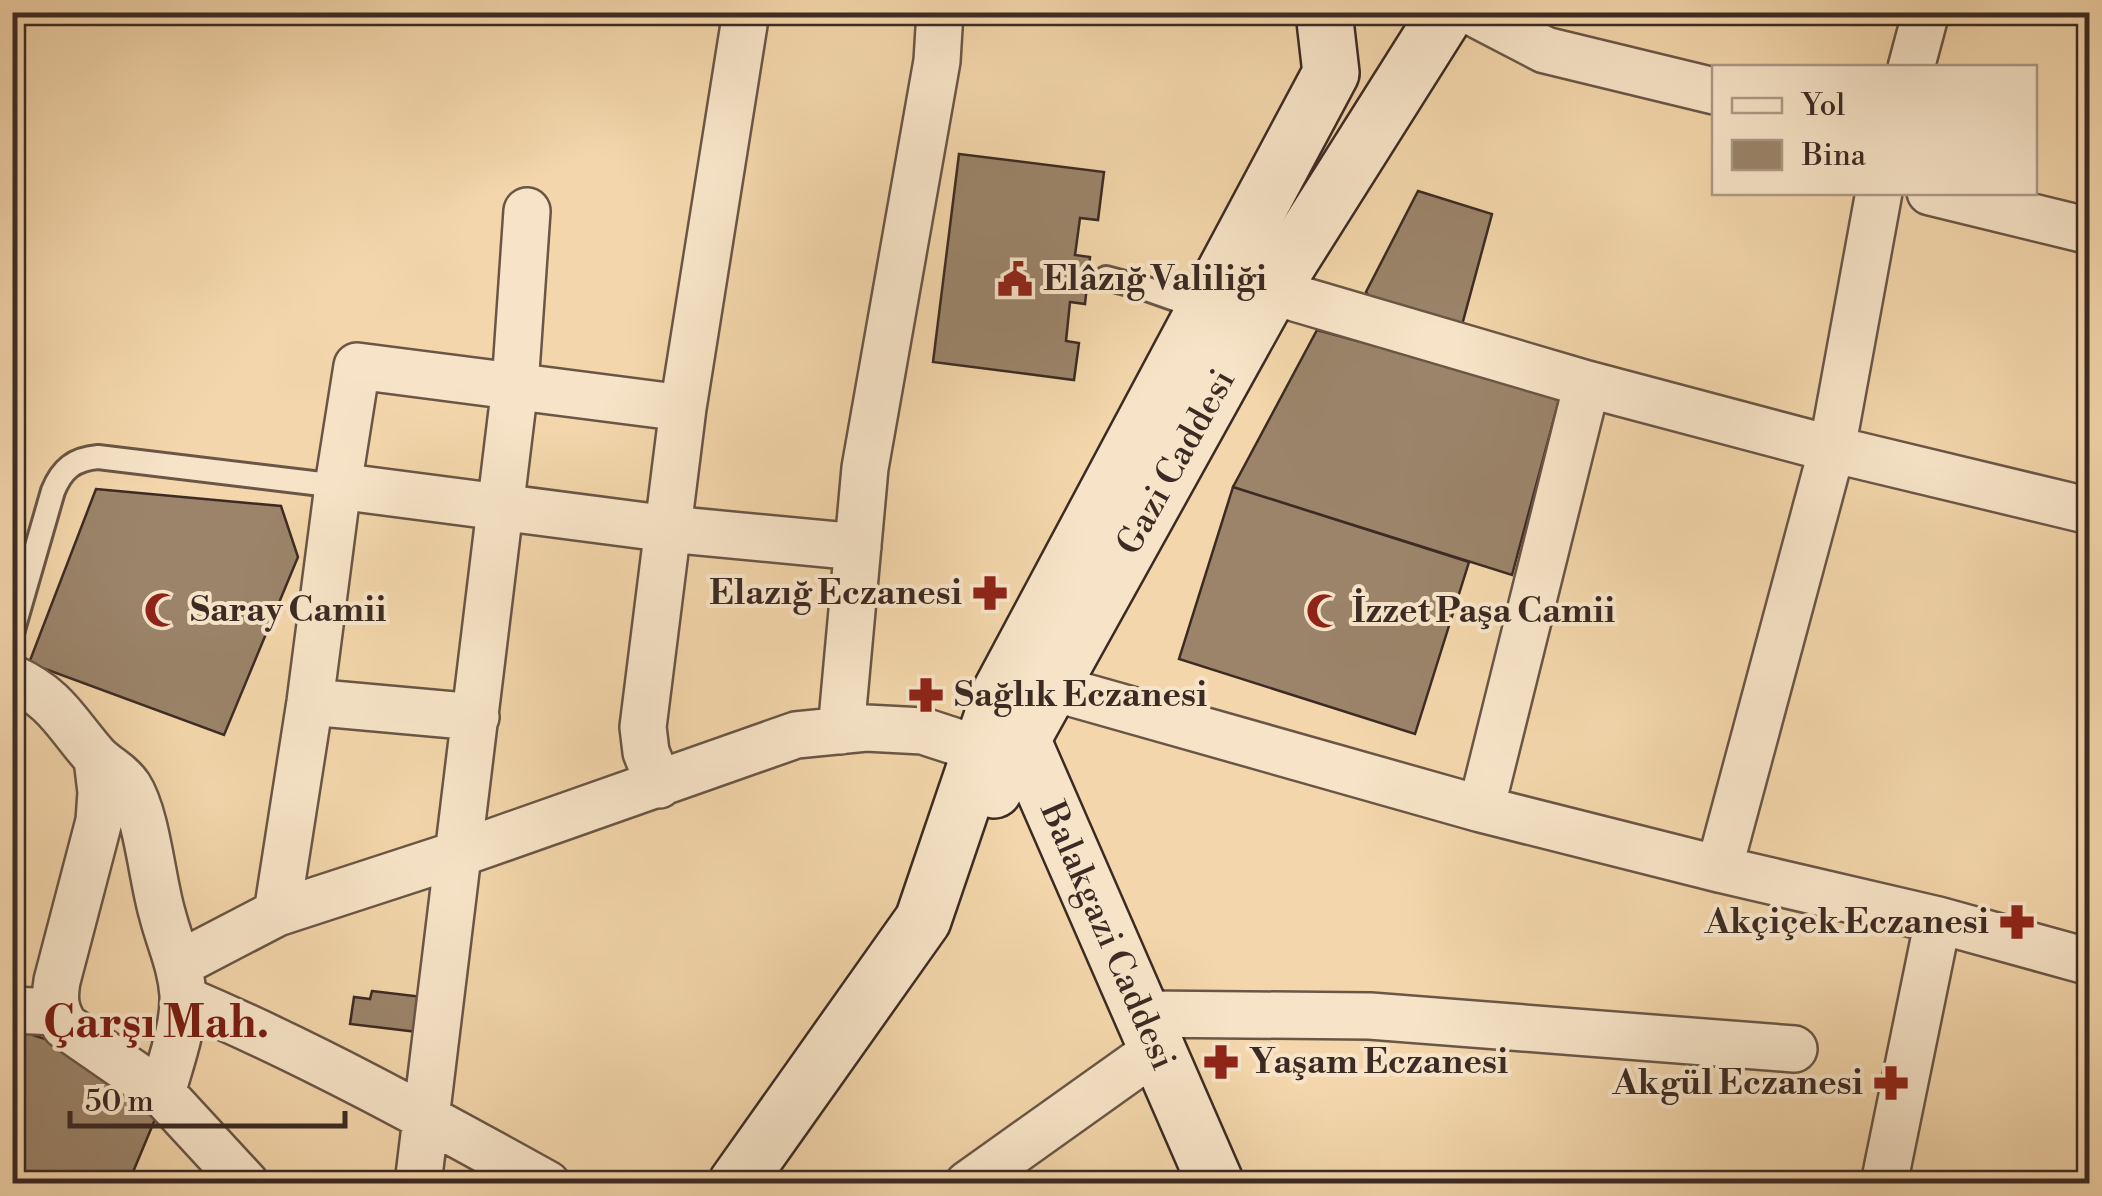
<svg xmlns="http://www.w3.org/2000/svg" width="2102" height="1196" font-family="'Libre Bodoni',serif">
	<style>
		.building { fill: #9b846a; stroke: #3c2b24; stroke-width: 2.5 }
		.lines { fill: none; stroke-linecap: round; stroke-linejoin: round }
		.lane-casing { stroke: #6a5646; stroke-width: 28 }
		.street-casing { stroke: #6a5646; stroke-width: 50 }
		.secondary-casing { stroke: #3c2b24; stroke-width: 60 }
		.lane { stroke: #f7e4c8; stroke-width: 22 }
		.street { stroke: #f7e4c8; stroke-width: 45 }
		.secondary { stroke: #f7e4c8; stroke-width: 55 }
		.labels { text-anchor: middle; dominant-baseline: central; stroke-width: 8; stroke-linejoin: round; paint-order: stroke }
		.poi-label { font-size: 35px; font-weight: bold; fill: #3c2b24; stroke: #f7e4c8; text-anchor: start }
		.street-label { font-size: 35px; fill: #3c2b24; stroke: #f7e4c8 }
		.district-label { font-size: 45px; font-weight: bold; fill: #7a1f14; stroke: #f7e4c8 }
	</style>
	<rect width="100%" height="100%" fill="#f3d6ab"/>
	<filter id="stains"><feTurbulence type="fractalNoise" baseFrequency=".002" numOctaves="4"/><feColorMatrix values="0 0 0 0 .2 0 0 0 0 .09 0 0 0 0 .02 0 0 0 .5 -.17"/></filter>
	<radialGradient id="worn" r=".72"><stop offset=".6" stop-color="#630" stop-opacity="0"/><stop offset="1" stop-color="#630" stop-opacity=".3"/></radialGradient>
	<!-- building -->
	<path class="building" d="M959 154 1104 172 1098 220 1080 218 1075 255 1090 257 1085 304 1070 302 1066 341 1079 343 1074 380 933 362Z
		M1418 191 1492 214 1462 325 1376 307 1366 292Z
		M1317 330 1560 396 1512 575 1233 487Z
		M1233 487 1469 562 1415 734 1179 659Z
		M96 489 281 506 298 557 224 735 29 663Z
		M372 991 423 997 418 1032 350 1024 354 997 370 999Z
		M12 1028 69 1047 150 1102 156 1117 128 1184H12Z
		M1365 1179 1369 1184H1284Z"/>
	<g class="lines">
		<defs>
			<path id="lane" d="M1106 278 1144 288 1204 309
				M12 633 53 491C62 469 74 459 98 457L338 486"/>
			<path id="street" d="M1472 12 1545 50 1714 91
				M1911 68 1926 12
				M1930 192 2090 231
				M1271 291 1587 384 1832 449 2090 511
				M338 486 669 529 858 547
				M12 678C56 698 66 723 95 756 106 768 120 773 129 787 147 815 152 879 162 913 169 941 181 965 183 995 184 1027 171 1061 162 1093
				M1050 687 1481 809 1719 869 1938 920 2090 962
				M310 702 476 717
				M841 731 865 468 937 61 940 12
				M97 759 101 792 99 821 57 981C54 999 55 1010 65 1026L162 1093 246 1184
				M659 785 646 752 643 727 683 408 746 12
				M1481 809 1587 384
				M1719 869 1832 449 1879 192
				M277 913 310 702 338 486 357 366 683 408
				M179 964 277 913 458 854 796 735 866 728 923 731 981 750
				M183 999C308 1052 428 1118 547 1184
				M12 1010 56 1012
				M1144 1014 1370 1016 1794 1049
				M418 1184 515 386 527 211
				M968 1184 1159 1048
				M1884 1184 1938 920"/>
			<g id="secondary">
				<path id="s1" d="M1011 714 1216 1184"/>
				<path id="s2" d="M994 790 1271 291 1447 12"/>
				<path d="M736 1184 923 920 1001 691 1331 73 1324 12"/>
			</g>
		</defs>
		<!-- lane casing -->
		<use href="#lane" class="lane-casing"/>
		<!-- street casing -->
		<use href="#street" class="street-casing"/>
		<!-- secondary casing -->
		<use href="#secondary" class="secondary-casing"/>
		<!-- lane -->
		<use href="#lane" class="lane"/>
		<!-- street -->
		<use href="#street" class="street"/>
		<!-- secondary -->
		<use href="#secondary" class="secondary"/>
	</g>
	<!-- icons -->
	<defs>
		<symbol id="civic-bare" viewBox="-9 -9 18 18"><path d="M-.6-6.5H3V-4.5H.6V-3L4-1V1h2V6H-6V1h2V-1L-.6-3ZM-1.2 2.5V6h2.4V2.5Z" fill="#8f2418" stroke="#f7e4c8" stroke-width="2.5" paint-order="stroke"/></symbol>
		<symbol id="pharmacy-bare" viewBox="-9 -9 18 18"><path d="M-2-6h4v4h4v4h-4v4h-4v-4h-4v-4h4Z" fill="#8f2418" stroke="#f7e4c8" stroke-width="2.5" paint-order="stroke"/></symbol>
		<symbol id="mosque-bare" viewBox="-9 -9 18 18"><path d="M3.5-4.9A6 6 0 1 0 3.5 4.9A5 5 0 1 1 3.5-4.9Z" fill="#8f2418" stroke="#f7e4c8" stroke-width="2.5" paint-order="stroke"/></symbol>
	</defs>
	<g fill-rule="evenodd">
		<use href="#civic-bare" x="990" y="254" width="50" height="50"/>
		<use href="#pharmacy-bare" x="965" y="568" width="50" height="50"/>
		<use href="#mosque-bare" x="137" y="585" width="50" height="50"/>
		<use href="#mosque-bare" x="1299" y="586" width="50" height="50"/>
		<use href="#pharmacy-bare" x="901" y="670" width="50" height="50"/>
		<use href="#pharmacy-bare" x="1992" y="897" width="50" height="50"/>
		<use href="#pharmacy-bare" x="1196" y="1037" width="50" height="50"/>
		<use href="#pharmacy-bare" x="1866" y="1058" width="50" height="50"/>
	</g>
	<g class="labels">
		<!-- poi labels -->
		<g class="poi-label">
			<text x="1043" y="279">Elâzığ Valiliği</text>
			<text x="962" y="593" text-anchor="end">Elazığ Eczanesi</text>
			<text x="190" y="610">Saray Camii</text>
			<text x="1352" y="611">İzzet Paşa Camii</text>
			<text x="954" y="695">Sağlık Eczanesi</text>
			<text x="1989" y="922" text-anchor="end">Akçiçek Eczanesi</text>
			<text x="1249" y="1062">Yaşam Eczanesi</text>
			<text x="1863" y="1083" text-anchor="end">Akgül Eczanesi</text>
		</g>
		<!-- street labels -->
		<g class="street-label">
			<text stroke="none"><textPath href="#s2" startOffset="375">Gazi Caddesi</textPath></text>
			<text stroke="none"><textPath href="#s1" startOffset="242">Balakgazi Caddesi</textPath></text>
		</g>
		<!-- district labels -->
		<g class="district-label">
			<text x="156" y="1023">Çarşı Mah.</text>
		</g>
	</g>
	<!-- margin -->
	<rect width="2102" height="1196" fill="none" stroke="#f3d6ab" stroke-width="50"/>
	<rect x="15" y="15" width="2072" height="1166" fill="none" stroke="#3c2b24" stroke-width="5"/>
	<rect x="25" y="25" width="2052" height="1146" fill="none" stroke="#3c2b24" stroke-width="2.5"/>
	<!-- legend -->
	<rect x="1712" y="65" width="325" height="130" fill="#f7e4c8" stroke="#ac9a86" stroke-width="2.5"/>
	<rect x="1732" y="98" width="50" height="15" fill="#f7e4c8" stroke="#ac9a86" stroke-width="2.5"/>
	<text x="1802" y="115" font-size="30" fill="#3c2b24">Yol</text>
	<rect x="1732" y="140" width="50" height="30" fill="#9b846a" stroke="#ac9a86" stroke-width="2.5"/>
	<text x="1802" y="165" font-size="30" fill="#3c2b24">Bina</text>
	<!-- scale -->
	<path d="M70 1111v15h275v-15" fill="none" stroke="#3c2b24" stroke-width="5"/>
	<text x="85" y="1111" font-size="30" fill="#3c2b24" stroke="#f7e4c8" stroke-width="8" paint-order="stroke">50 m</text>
	<rect width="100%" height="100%" filter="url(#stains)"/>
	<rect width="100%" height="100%" fill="url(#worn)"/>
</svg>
